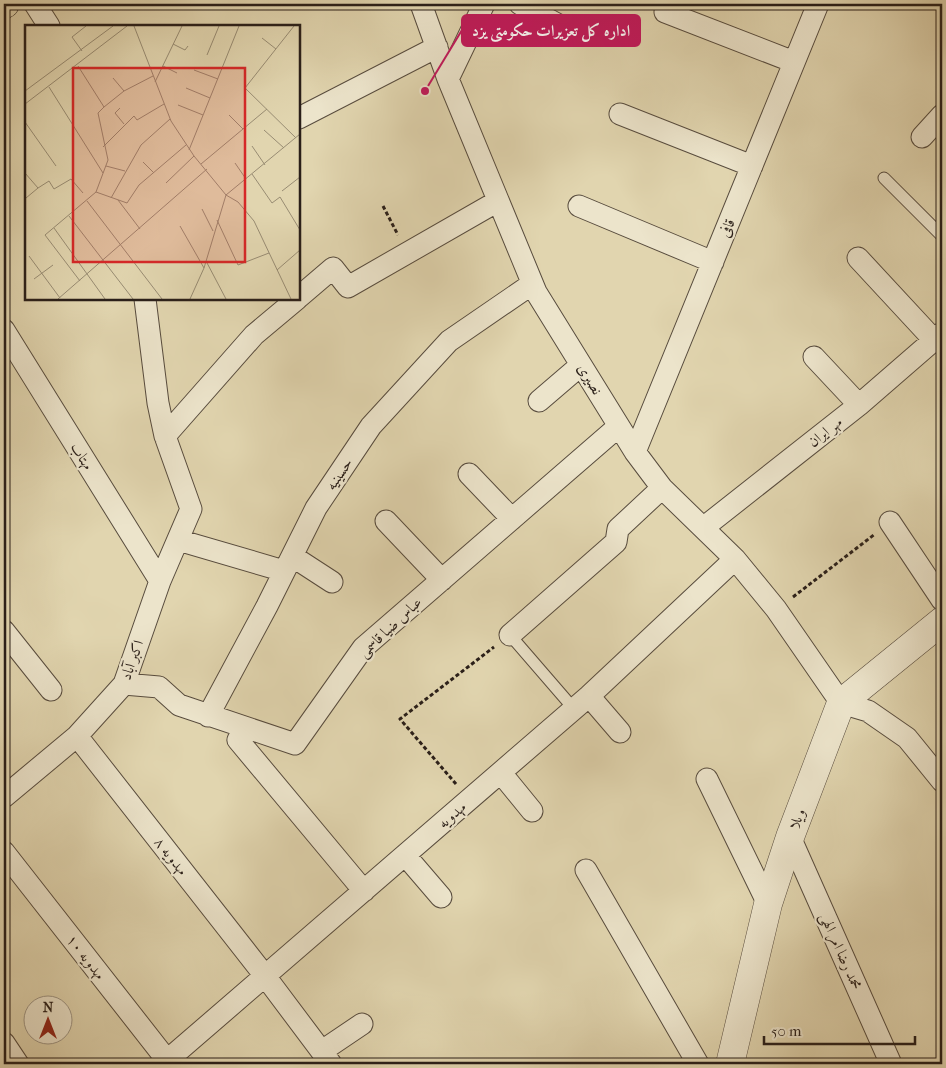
<svg xmlns="http://www.w3.org/2000/svg" width="946" height="1068" font-family="'IM FELL French Canon',Amiri,serif">
	<style>
		.lines { fill: none; stroke-linecap: round; stroke-linejoin: round }
		.service-casing { stroke: #584c3e; stroke-width: 13 }
		.minor-casing { stroke: #584c3e; stroke-width: 23 }
		.tertiary-casing { stroke: #584c3e; stroke-width: 29 }
		.primary-casing { stroke: #2a1f19; stroke-width: 29 }
		.path { stroke: #2a1f19; stroke-width: 3; stroke-dasharray: 4 2.5; stroke-linecap: butt }
		.service { stroke: #ece4cb; stroke-width: 11 }
		.minor { stroke: #ece4cb; stroke-width: 21 }
		.tertiary { stroke: #ece4cb; stroke-width: 28 }
		.primary { stroke: #e1d5af; stroke-width: 28 }
		.labels { text-anchor: middle; dominant-baseline: central; stroke-width: 4.5; stroke-linejoin: round; paint-order: stroke }
		.street-label { font-size: 15px; fill: #2a1f19; stroke: #ece4cb }
		.inset-road { fill: none; stroke: #988c73; stroke-width: 1 }
		.view { fill: #d62828; fill-opacity: 0.15; stroke: #d62828; stroke-width: 2.5 }
		.inset-edge { fill: none; stroke: #2a1f19; stroke-width: 2.5 }
		.leader { fill: none; stroke: #c2185b; stroke-width: 2 }
		.callout-dot { fill: #c2185b; stroke: #ece4cb; stroke-width: 2 }
		.callout { fill: #c2185b; stroke: #c2185b; stroke-width: 2 }
		.callout-label { font-size: 16px; text-anchor: middle; font-weight: bold; fill: #fff }
	</style>
	<rect width="100%" height="100%" fill="#e1d5af"/>
	<filter id="stains"><feTurbulence type="fractalNoise" baseFrequency=".004" numOctaves="4"/><feColorMatrix values="0 0 0 0 .2 0 0 0 0 .09 0 0 0 0 .02 0 0 0 .5 -.17"/></filter>
	<radialGradient id="worn" r=".72"><stop offset=".6" stop-color="#630" stop-opacity="0"/><stop offset="1" stop-color="#630" stop-opacity=".3"/></radialGradient>
	<g class="lines">
		<defs>
			<path id="service" d="M884 178 942 236
				M510 635 574 709"/>
			<path id="minor" d="M35 4 49 26
				M421 4 448 79 536 292 635 452 662 488 735 559 776 609 841 703 868 711 907 738 942 781
				M520 4 570 31
				M665 12 794 62
				M448 79 484 4
				M620 114 752 166
				M299 118 437 47
				M922 137 942 115
				M579 206 713 262
				M858 258 934 340
				M299 297 333 268 348 287 498 201
				M4 330 160 581
				M814 357 859 405
				M539 401 581 365
				M165 436 254 335 297 299
				M635 452 818 4
				M469 474 512 519
				M386 521 442 580
				M890 522 942 600
				M703 528 859 405 942 333
				M178 540 284 571
				M292 556 332 582
				M4 631 51 690
				M510 635 616 542 618 529 662 488
				M124 684 159 687 179 705 295 744 363 648 619 426
				M589 696 620 732
				M208 716 267 606 316 508 371 426 449 341 532 284
				M244 728 238 740 364 891
				M77 736 265 976 331 1064
				M501 773 532 811
				M707 779 768 904
				M4 797 77 736 124 684 160 581 191 509 165 436 158 403 145 299
				M790 837 891 1064
				M4 852 170 1064
				M405 855 441 897
				M586 870 698 1064
				M4 1043 18 1064
				M322 1051 362 1024
				M163 1064 589 696 735 559"/>
			<path id="tertiary" d="M730 1064 768 904 790 837 841 703 942 621"/>
			<path id="primary" d="M4 4H5"/>
		</defs>
		<!-- service casing -->
		<use href="#service" class="service-casing"/>
		<!-- minor casing -->
		<use href="#minor" class="minor-casing"/>
		<!-- tertiary casing -->
		<use href="#tertiary" class="tertiary-casing"/>
		<!-- primary casing -->
		<use href="#primary" class="primary-casing"/>
		<!-- path -->
		<path class="path" d="M383 206 398 235
			M793 597 875 534
			M456 784 400 719 494 647"/>
		<!-- service -->
		<use href="#service" class="service"/>
		<!-- minor -->
		<use href="#minor" class="minor"/>
		<!-- tertiary -->
		<use href="#tertiary" class="tertiary"/>
		<!-- primary -->
		<use href="#primary" class="primary"/>
	</g>
	<g class="labels">
		<!-- street labels -->
		<g class="street-label">
			<text transform="translate(727 228) rotate(-68)">قافی</text>
			<text transform="translate(590 379) rotate(58)">نصیری</text>
			<text transform="translate(825 432) rotate(-38)">مهر ایران</text>
			<text transform="translate(82 456) rotate(58)">مهتاب</text>
			<text transform="translate(339 474) rotate(-56)">حسینیه</text>
			<text transform="translate(390 627) rotate(-43)">عباس ضیا قاسمی</text>
			<text transform="translate(132 660) rotate(-70)">اکبر آباد</text>
			<text transform="translate(452 815) rotate(-41)">مهدویه</text>
			<text transform="translate(797 819) rotate(-69)">ویلا</text>
			<text transform="translate(171 856) rotate(52)">مهدویه ۸</text>
			<text transform="translate(841 951) rotate(66)">محمد رضا امر الهی</text>
			<text transform="translate(86 957) rotate(52)">مهدویه ۱۰</text>
		</g>
	</g>
	<!-- overview -->
	<g transform="translate(25 25)">
		<rect width="275" height="275" fill="#e1d5af"/>
		<path class="inset-road" d="M109 1 146 96 169 131 201 170 213 177 229 196 266 274M269 1 220 63 271 113M237 13 251 24M148 19 160 25 163 21M57 26 47 12 61 1M182 30 194 1M53 41 79 82 73 88 83 135 71 167 20 210 55 256M138 41 152 48M169 45 193 54M88 53 99 66M130 57 157 1M24 62 78 148M161 63 185 73M0 66 88 1M0 79 102 1M153 80 178 90M79 82 99 66 128 51M95 83 90 88 99 99M204 90 218 104M0 97 31 141M239 105 259 123M227 121 240 140M78 122 109 91 112 95 139 79M164 125 214 1M118 137 129 148M210 138 221 154M176 139 242 84M81 141 100 146M0 148 13 163 24 156 29 164 46 154 58 168M227 149 247 178 255 172 275 205M141 158 169 131M257 166 275 152M71 167 102 178 114 160 161 120M1 173 13 163M86 173 116 120 145 94M93 175 115 204M62 176 137 274M177 184 188 206M44 191 108 274M192 195 213 240 244 228M155 201 179 243M29 203 80 274M4 231 35 273M181 236 201 274M252 245 275 225M9 254 28 240M33 274 182 144M165 274 179 243 201 170 275 109"/>
		<path class="view" d="M48 43H220V237H48Z"/>
		<rect width="275" height="275" class="inset-edge"/>
	</g>
	<!-- callouts -->
	<path class="leader" d="M425 91L462 30"/>
	<circle class="callout-dot" cx="425" cy="91" r="5"/>
	<rect class="callout" x="462" y="15" width="178" height="31" rx="5"/>
	<g class="callout-label">
		<text x="551" y="36">اداره کل تعزیرات حکومتی یزد</text>
	</g>
	<!-- margin -->
	<rect width="946" height="1068" fill="none" stroke="#e1d5af" stroke-width="20"/>
	<rect x="5" y="5" width="936" height="1058" fill="none" stroke="#2a1f19" stroke-width="2.5"/>
	<rect x="10" y="10" width="926" height="1048" fill="none" stroke="#2a1f19"/>
	<!-- north arrow -->
	<g transform="translate(48 1020)"><circle r="24" fill="#ece4cb" stroke="#9e9584"/>
	<path d="M0-4L9 19L0 12L-9 19Z" fill="#8f2418"/>
	<text y="-8" font-size="14" font-weight="bold" text-anchor="middle" fill="#2a1f19">N</text>
	</g>
	<!-- scale -->
	<path d="M764 1036v8h151v-8" fill="none" stroke="#2a1f19" stroke-width="2.5"/>
	<text x="771" y="1036" font-size="15" fill="#2a1f19" stroke="#ece4cb" stroke-width="4" paint-order="stroke">50 m</text>
	<rect width="100%" height="100%" filter="url(#stains)"/>
	<rect width="100%" height="100%" fill="url(#worn)"/>
</svg>
